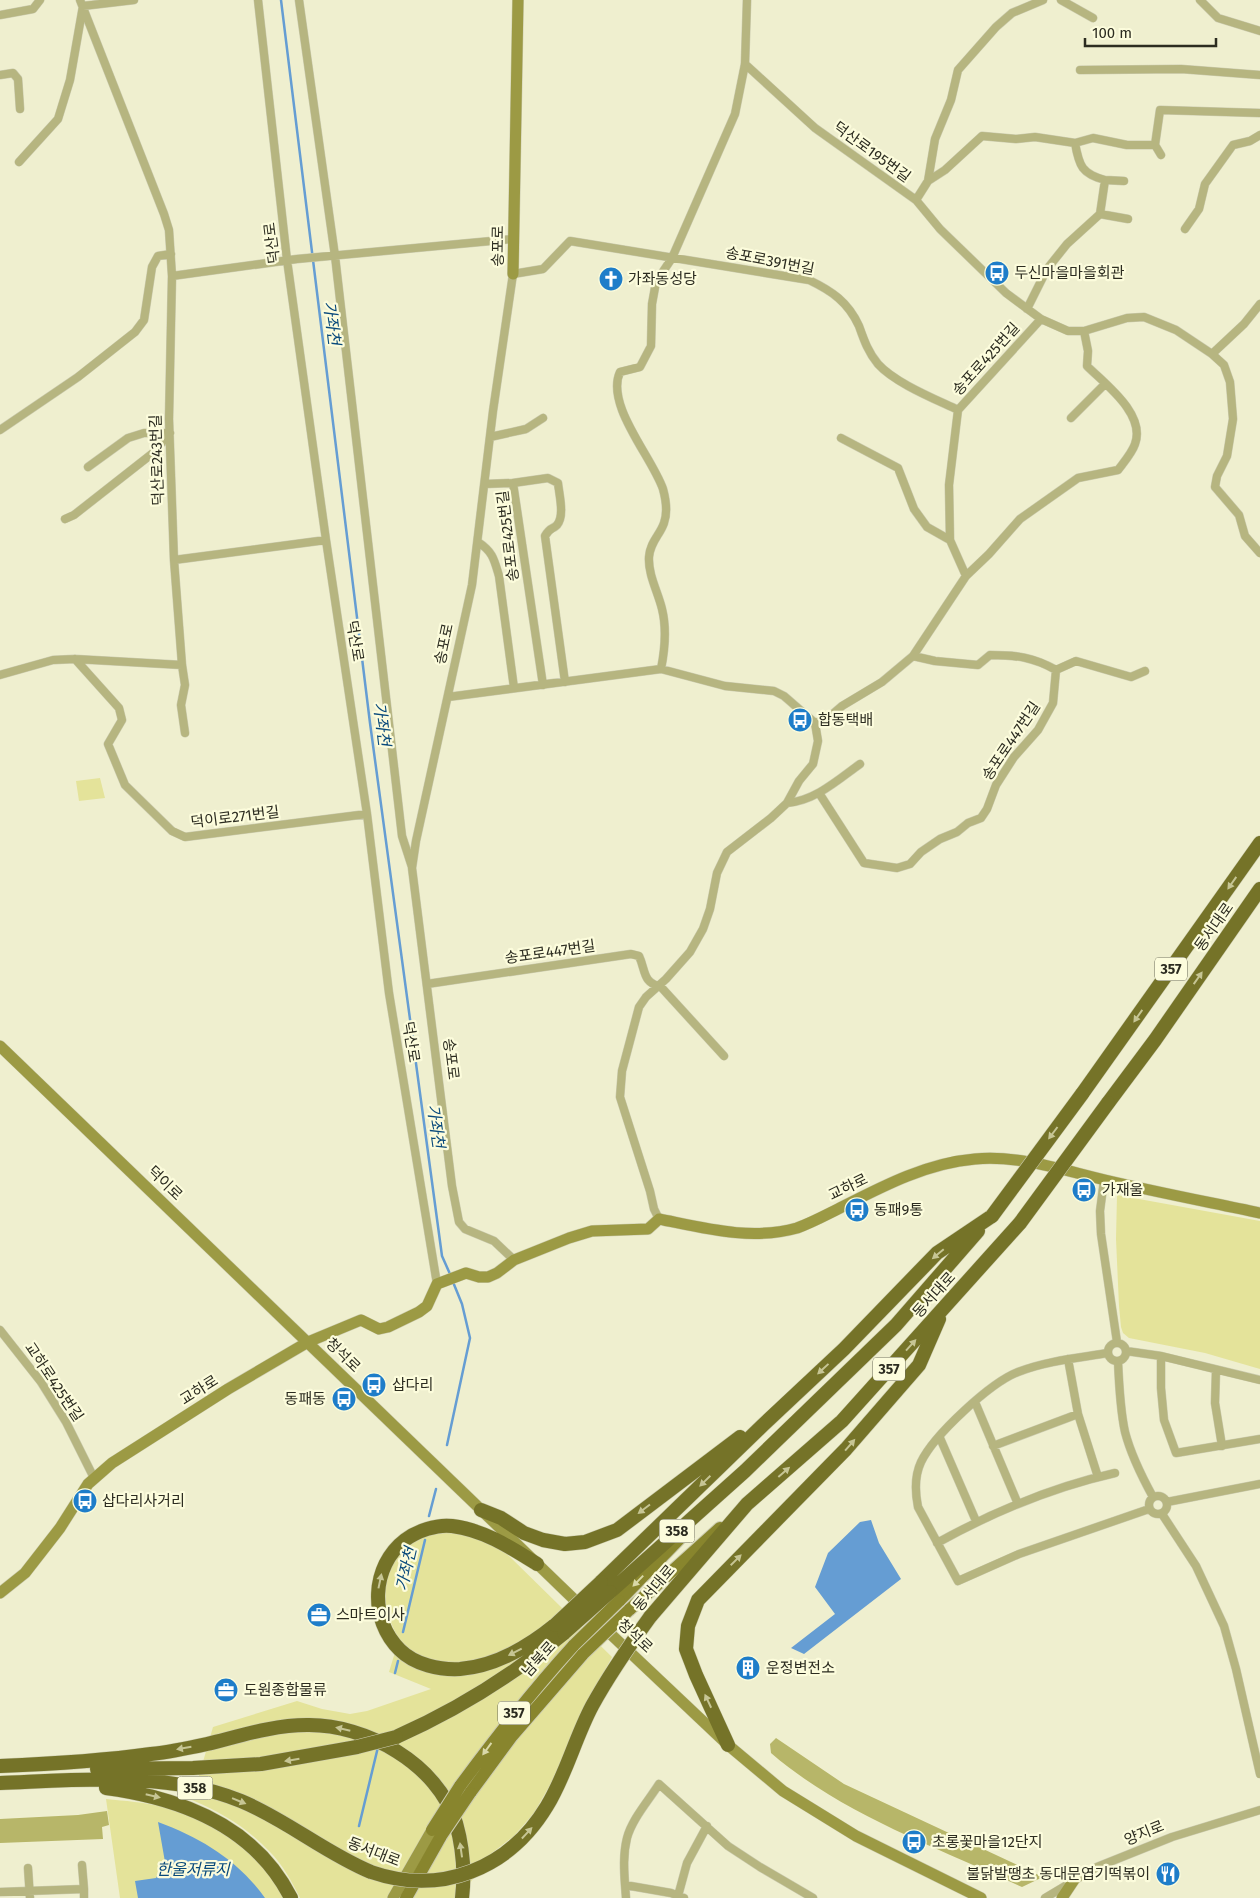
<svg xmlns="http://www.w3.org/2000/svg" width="1260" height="1898" font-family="'Fira Sans','Noto Sans KR',sans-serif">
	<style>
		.green { fill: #e4e39a }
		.forest { fill: #b7b669 }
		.water { fill: #659dd3 }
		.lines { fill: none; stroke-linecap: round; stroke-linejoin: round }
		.stream { stroke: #659dd3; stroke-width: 2.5 }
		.street-casing { stroke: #ccccb0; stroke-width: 9 }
		.secondary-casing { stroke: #ccccb0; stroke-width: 12 }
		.primary-casing { stroke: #ccccb0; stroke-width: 14 }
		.highway-casing { stroke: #ccccb0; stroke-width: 15 }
		.street { stroke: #b6b580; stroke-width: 8 }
		.secondary { stroke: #9c9a44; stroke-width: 11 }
		.primary { stroke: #88852d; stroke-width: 12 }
		.highway { stroke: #757328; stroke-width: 14 }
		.primary-bridge-casing { stroke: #ccccb0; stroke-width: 14; stroke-linecap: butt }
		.highway-bridge-casing { stroke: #ccccb0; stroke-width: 15; stroke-linecap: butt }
		.primary-bridge { stroke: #88852d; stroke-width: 12 }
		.highway-bridge { stroke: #757328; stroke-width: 14 }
		.oneway { fill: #c6c594 }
		.oneway2 { fill: #d9d8a8 }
		.labels { text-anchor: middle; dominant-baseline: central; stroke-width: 4.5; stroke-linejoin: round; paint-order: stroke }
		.shield { fill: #fcfcdc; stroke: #6a6a58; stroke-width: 1 }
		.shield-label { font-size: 14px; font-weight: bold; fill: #2c2c20 }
		.street-label { font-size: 15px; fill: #2c2c20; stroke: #fcfcdc }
		.poi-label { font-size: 15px; fill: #2c2c20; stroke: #fcfcdc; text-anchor: start }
		.water-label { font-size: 16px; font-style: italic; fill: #08497b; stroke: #fcfcdc }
	</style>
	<rect width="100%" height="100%" fill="#efefcf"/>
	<!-- green -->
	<path class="green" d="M100 778 105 798 79 801 76 781Z
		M1117 1195 1260 1221V1369L1205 1353 1129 1338 1123 1333 1121 1327 1119 1306 1116 1239Z
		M448 1531 486 1538 507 1554 612 1657 585 1708 550 1785 534 1813 514 1836 492 1853 459 1898H300C292 1882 283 1865 270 1852 249 1829 221 1812 192 1800L213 1727 297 1701 322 1709 350 1714 367 1711 431 1689 389 1672 399 1639C379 1606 378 1562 414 1540 425 1534 436 1532 448 1531Z
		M106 1799C125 1801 144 1802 163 1807 212 1820 260 1853 284 1898H120Z"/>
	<!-- forest -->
	<path class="forest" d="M776 1738 844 1784 1043 1877 1022 1887C937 1847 843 1815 771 1753L770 1744Z
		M107 1811 109 1825 102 1827 103 1839 0 1843V1819L78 1815Z"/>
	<!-- water -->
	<path class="water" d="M871 1520 879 1543 901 1579 804 1654 791 1648 835 1614 815 1587 828 1553 860 1522Z
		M158 1822C201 1838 238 1860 265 1898H138L135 1881 156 1878 165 1862Z"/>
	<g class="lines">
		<!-- stream -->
		<path class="stream" d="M281 0 370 723 442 1256 450 1274
			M447 1445 470 1338 462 1304 453 1282
			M429 1516 436 1489
			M403 1632 425 1540
			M395 1673 398 1661
			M359 1826 378 1747"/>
		<defs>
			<path id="street" d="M80 0 164 214 169 230 172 276 169 419 174 560 182 665 185 685 181 705 185 733
				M258 0 287 260 326 540 367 814 389 993 437 1284
				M299 0 335 256 402 836 412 867
				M1061 0 1093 18
				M1200 0 1218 18 1260 31
				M0 15 33 9 40 0
				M745 64 815 128 916 200 940 229 1006 293 1041 319 1068 331H1084L1127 318 1144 317 1176 330 1212 354 1224 365 1230 382 1233 419 1227 456 1217 476 1215 487 1239 515 1245 536 1260 553
				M1080 70 1181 69 1260 75
				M0 75 13 73 18 79 20 109
				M1075 143C1079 166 1082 174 1105 180
				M1155 145 1161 155
				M19 162 58 119 70 80 83 6 134 0
				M928 181 935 139 951 100 958 70 996 27 1012 13 1043 0
				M916 200 928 181 945 170 982 136 1016 139 1035 137 1075 143 1093 138 1127 145H1155L1160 110 1260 113
				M1100 214 1128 219
				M1185 229 1199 209 1205 184 1233 145 1250 141 1260 135
				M172 276 297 259 513 239
				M1027 309 1047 269 1067 244 1100 214 1105 180 1124 181
				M1212 354 1244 324 1260 304
				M1071 418 1105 384
				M0 430 78 377 135 332 144 320 152 267 158 256 171 254
				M490 437 526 429 543 418
				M841 438 898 468 914 509 927 527 950 540
				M88 467 128 438 144 433H170
				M513 483 543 685
				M485 484 513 483 548 478 558 483C559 494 565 516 557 525 552 530 550 527 545 536L565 682
				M65 519 74 515 153 453 170 433
				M478 542C493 552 494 559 499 576L514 688
				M174 560 326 540
				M966 576 950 540 949 485 958 410 1041 319
				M913 656 935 661 978 665 990 655C1016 655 1033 657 1056 670L1076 661 1131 677 1145 671
				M75 659 119 708 122 720 108 744 125 785 172 831 185 837 367 814
				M661 669C665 649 667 629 662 609 658 592 648 575 649 557 650 542 660 535 664 523 668 512 666 500 663 489 652 457 605 405 620 372L640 367 651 346 652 304 656 282 672 258 735 114 745 64 747 0
				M0 675 53 660 75 659 182 665
				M448 697 661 669 725 686 774 691 784 696 815 723
				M815 723 827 719 842 706 882 682 913 656 966 576 989 554 1020 519 1078 478 1118 470C1124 462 1132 453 1135 444 1146 414 1105 384 1087 366L1088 351 1084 331
				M819 793 864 863 897 868 910 864 921 852 940 839 957 832 968 823 981 818 987 809 996 785 1014 757 1038 730 1053 703 1056 670
				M787 803C815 801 839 779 860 764
				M427 984 631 954 639 956C646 971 642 982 661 987L724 1056
				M1104 1180 1100 1211 1101 1234 1117 1342
				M659 1219 654 1209 650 1191 620 1097 622 1071 639 1007 646 997 666 979 690 952 703 929 710 909 717 873 727 852 771 818 787 803 799 781 813 764 818 741 815 723
				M514 1260 494 1241 465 1229 459 1222 452 1186 412 868 416 841 472 585 493 411 513 274 543 269 570 241 809 280C832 291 848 302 859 326 864 340 868 352 878 364 895 383 935 399 958 410
				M0 1330 41 1382 66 1422 94 1478
				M1108 1352a9 9 0 1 1 18 0a9 9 0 1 1-18 0Z
				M1126 1351 1161 1356 1260 1380
				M1108 1353C1078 1358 1046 1361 1018 1372 990 1383 934 1435 921 1462 914 1477 915 1492 918 1507L958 1581 1019 1554 1149 1509
				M1161 1356V1388L1164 1420 1176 1453 1260 1439
				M1068 1359 1078 1414 1098 1477
				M1118 1361C1119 1385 1120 1409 1125 1432 1131 1455 1142 1477 1153 1497
				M1216 1370 1215 1403 1222 1446
				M975 1402 1018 1504
				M940 1438 976 1521
				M993 1446 1078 1414
				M1149 1505a9 9 0 1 1 18 0a9 9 0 1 1-18 0Z
				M1167 1502 1260 1484
				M1162 1514 1196 1566 1224 1626 1236 1669 1260 1774
				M937 1543C993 1512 1053 1487 1115 1473
				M82 1865 84 1889
				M28 1868 30 1898
				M625 1885 626 1898
				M0 1892 84 1889V1898
				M678 1896 687 1863 707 1826
				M684 1898 671 1893 625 1885C624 1870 623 1854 627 1838 632 1819 649 1800 659 1784L728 1846 760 1867 813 1898
				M1045 1898 1097 1867 1172 1837 1260 1810"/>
			<path id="secondary" d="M513 274 518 0
				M0 1046 584 1609
				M0 1593 25 1573 60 1528 88 1484 112 1463 228 1389 308 1342 361 1320 379 1329 388 1327 419 1312 427 1306 437 1284 466 1273 479 1277H488L497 1273 514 1260 569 1238 592 1231 648 1229 659 1219C704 1228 751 1241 797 1228 811 1223 824 1216 838 1209 881 1187 926 1163 975 1159 1020 1155 1062 1170 1105 1180 1156 1192 1208 1202 1260 1213
				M601 1625 728 1745 783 1791 856 1836 981 1898
				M393 1898 432 1830
				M1062 1898 1074 1880"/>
			<path id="primary" d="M619 1601 688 1530
				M629 1610 720 1528
				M460 1786C496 1737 533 1690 574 1645
				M470 1793 512 1736 583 1654
				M406 1898 441 1836"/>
			<path id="highway" d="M1082 1094 1260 843
				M1108 1103 1155 1040 1260 889
				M481 1510 501 1518 524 1533 543 1540 565 1544 585 1542 617 1530 740 1437
				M537 1564C510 1547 484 1530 452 1526 437 1524 417 1531 405 1540 371 1566 369 1620 400 1650 415 1665 440 1670 460 1669 496 1666 528 1647 555 1625
				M601 1582 763 1425 844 1349 937 1253 992 1216
				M610 1592 745 1471 896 1325 978 1231
				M650 1617 747 1504 842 1421 1020 1223
				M396 1737C457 1710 513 1675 564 1633
				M728 1745 696 1675 686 1649 688 1626 698 1600 846 1449 919 1365 939 1319
				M0 1766C51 1764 101 1761 151 1754 170 1752 189 1748 207 1744 240 1736 273 1725 307 1725 366 1724 438 1764 456 1823 463 1848 465 1873 462 1898
				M97 1769 193 1768 261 1764 357 1747
				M0 1783C77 1780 168 1771 241 1801 287 1820 325 1853 371 1872
				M106 1788C181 1798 255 1826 291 1898"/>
		</defs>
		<!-- street casing -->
		<use href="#street" class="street-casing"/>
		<!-- secondary casing -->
		<use href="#secondary" class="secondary-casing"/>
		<!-- primary casing -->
		<use href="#primary" class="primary-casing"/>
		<!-- highway casing -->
		<use href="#highway" class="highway-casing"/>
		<!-- street -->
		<use href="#street" class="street"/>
		<!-- secondary -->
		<use href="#secondary" class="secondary"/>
		<!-- primary -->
		<use href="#primary" class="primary"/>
		<!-- highway -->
		<use href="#highway" class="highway"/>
		<defs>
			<path id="primary-bridge" d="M574 1645 619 1601
				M583 1654 629 1610
				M432 1830 460 1786
				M441 1836 470 1793"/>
			<path id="highway-bridge" d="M992 1216 1082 1094
				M1020 1223 1108 1103
				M555 1625 601 1582
				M564 1633 610 1592
				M357 1747 396 1737
				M371 1872C441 1896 509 1869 547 1806 566 1775 575 1738 592 1706 609 1675 629 1646 650 1617"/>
		</defs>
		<!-- primary-bridge casing -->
		<use href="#primary-bridge" class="primary-bridge-casing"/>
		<!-- highway-bridge casing -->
		<use href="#highway-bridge" class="highway-bridge-casing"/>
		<!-- primary-bridge -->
		<use href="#primary-bridge" class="primary-bridge"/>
		<!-- highway-bridge -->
		<use href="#highway-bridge" class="highway-bridge"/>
	</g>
	<!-- one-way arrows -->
	<defs><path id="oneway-solid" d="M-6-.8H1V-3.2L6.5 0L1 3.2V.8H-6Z" transform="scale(1.25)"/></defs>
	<g class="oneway">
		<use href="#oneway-solid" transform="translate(1232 883) rotate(125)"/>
		<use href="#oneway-solid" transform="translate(1198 978) rotate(-55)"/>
		<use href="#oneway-solid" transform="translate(1138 1016) rotate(125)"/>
		<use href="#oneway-solid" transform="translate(1053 1133) rotate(127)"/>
		<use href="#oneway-solid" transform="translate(938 1254) rotate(140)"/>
		<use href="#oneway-solid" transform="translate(911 1345) rotate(-48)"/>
		<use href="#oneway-solid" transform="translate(823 1369) rotate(137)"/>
		<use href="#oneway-solid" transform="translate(850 1445) rotate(-49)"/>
		<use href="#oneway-solid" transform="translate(784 1472) rotate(-41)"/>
		<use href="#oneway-solid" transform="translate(705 1481) rotate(136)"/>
		<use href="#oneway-solid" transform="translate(644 1509) rotate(143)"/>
		<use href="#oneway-solid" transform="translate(736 1560) rotate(-45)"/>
		<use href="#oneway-solid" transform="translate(380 1581) rotate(-78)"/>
		<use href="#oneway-solid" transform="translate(515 1652) rotate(153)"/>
		<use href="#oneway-solid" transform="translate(708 1701) rotate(-115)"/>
		<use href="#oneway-solid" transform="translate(343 1729) rotate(-167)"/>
		<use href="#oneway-solid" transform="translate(184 1748) rotate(170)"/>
		<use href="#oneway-solid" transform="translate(292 1760) rotate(171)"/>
		<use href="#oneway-solid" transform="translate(153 1796) rotate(13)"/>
		<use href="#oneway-solid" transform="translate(239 1801) rotate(22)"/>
		<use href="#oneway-solid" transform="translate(527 1833) rotate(-47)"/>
		<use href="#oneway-solid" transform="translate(461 1850) rotate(-98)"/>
	</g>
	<g class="oneway2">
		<use href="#oneway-solid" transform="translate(638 1581) rotate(134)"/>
		<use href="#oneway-solid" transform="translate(487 1749) rotate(126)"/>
	</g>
	<!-- icons -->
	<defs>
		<symbol id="bus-disc" viewBox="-11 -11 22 22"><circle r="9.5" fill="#1e7dc9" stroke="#fcfcdc"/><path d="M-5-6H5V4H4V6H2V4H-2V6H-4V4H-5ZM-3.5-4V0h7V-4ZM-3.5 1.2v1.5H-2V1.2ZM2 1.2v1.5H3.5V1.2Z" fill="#fff"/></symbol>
		<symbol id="church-disc" viewBox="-11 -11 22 22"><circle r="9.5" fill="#1e7dc9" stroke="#fcfcdc"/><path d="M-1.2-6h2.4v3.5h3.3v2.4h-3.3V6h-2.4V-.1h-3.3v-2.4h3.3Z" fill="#fff"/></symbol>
		<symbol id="office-disc" viewBox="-11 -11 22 22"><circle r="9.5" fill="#1e7dc9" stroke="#fcfcdc"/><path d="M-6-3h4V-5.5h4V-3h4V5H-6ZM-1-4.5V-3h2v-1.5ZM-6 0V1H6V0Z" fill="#fff"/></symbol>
		<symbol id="building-disc" viewBox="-11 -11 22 22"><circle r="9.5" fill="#1e7dc9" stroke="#fcfcdc"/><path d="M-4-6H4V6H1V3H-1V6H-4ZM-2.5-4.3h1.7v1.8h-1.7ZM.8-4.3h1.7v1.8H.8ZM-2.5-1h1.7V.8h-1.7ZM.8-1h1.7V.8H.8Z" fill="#fff"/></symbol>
		<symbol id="restaurant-disc" viewBox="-11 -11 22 22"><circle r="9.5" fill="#1e7dc9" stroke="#fcfcdc"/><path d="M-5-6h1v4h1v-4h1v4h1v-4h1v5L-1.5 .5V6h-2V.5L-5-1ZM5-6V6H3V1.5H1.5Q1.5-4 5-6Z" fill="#fff"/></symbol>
	</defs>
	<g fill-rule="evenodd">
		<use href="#bus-disc" x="983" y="259" width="28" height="28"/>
		<use href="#church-disc" x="597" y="265" width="28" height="28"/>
		<use href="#bus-disc" x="786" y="706" width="28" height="28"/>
		<use href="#bus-disc" x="1070" y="1176" width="28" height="28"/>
		<use href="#bus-disc" x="843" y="1196" width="28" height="28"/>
		<use href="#bus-disc" x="360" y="1371" width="28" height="28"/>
		<use href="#bus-disc" x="330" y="1385" width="28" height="28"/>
		<use href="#bus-disc" x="71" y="1487" width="28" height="28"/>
		<use href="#office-disc" x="305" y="1601" width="28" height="28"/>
		<use href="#building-disc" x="734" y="1654" width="28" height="28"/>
		<use href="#office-disc" x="212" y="1676" width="28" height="28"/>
		<use href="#bus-disc" x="900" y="1828" width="28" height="28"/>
		<use href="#restaurant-disc" x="1154" y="1860" width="28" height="28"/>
	</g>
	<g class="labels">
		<!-- shield labels -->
		<g class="shield">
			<rect x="1155" y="957.5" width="32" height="23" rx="4"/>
			<rect x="873" y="1357.5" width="32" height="23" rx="4"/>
			<rect x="659.5" y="1519.5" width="35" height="23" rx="4"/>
			<rect x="498" y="1701.5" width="32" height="23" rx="4"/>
			<rect x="177.5" y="1776.5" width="35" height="23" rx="4"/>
		</g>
		<g class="shield-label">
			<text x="1171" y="969">357</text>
			<text x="889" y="1369">357</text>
			<text x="677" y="1531">358</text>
			<text x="514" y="1713">357</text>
			<text x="195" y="1788">358</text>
		</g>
		<!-- street labels -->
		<g class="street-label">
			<text transform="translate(872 152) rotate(36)">덕산로195번길</text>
			<text transform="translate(272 243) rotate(-97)">덕산로</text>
			<text transform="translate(498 246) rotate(-89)">송포로</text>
			<text transform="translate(770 261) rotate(11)">송포로391번길</text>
			<text transform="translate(986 359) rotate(-48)">송포로425번길</text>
			<text transform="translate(157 460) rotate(-92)">덕산로243번길</text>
			<text transform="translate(508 536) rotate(-97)">송포로425번길</text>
			<text transform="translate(355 641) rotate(81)">덕산로</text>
			<text transform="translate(444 644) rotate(-78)">송포로</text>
			<text transform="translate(1011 741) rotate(-56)">송포로447번길</text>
			<text transform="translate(235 817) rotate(-7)">덕이로271번길</text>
			<text transform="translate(1214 927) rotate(-55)">동서대로</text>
			<text transform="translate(550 952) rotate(-8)">송포로447번길</text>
			<text transform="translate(411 1042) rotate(81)">덕산로</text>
			<text transform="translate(451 1059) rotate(83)">송포로</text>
			<text transform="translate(165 1183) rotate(44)">덕이로</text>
			<text transform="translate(848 1187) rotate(-26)">교하로</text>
			<text transform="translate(934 1295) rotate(-48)">동서대로</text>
			<text transform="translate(343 1355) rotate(44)">청석로</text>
			<text transform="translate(54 1382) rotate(56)">교하로425번길</text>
			<text transform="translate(199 1390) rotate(-32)">교하로</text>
			<text transform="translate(654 1588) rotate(-50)">동서대로</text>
			<text transform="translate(635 1636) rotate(43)">청석로</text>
			<text transform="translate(539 1659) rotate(-48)">남북로</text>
			<text transform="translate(1144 1833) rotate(-22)">양지로</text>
			<text transform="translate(374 1852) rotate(21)">동서대로</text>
		</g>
		<!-- poi labels -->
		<g class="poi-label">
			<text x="1014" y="273">두신마을마을회관</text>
			<text x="628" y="279">가좌동성당</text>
			<text x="818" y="720">합동택배</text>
			<text x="1102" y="1190">가재울</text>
			<text x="874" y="1210">동패9통</text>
			<text x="392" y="1385">삽다리</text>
			<text x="326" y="1399" text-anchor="end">동패동</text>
			<text x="102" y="1501">삽다리사거리</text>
			<text x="336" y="1615">스마트이사</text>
			<text x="766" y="1668">운정변전소</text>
			<text x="244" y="1690">도원종합물류</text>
			<text x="932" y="1842">초롱꽃마을12단지</text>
			<text x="1150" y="1874" text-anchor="end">불닭발땡초 동대문엽기떡볶이</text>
		</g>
		<!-- water labels -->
		<g class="water-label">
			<text transform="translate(332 323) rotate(83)">가좌천</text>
			<text transform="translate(382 724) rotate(83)">가좌천</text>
			<text transform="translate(436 1126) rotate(82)">가좌천</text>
			<text transform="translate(406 1569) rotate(-77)">가좌천</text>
			<text x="193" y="1869">한울저류지</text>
		</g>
	</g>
	<!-- scale -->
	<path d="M1085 38v8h131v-8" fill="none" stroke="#2c2c20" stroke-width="2.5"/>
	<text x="1092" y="38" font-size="15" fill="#2c2c20" stroke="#fcfcdc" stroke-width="4" paint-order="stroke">100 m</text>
</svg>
